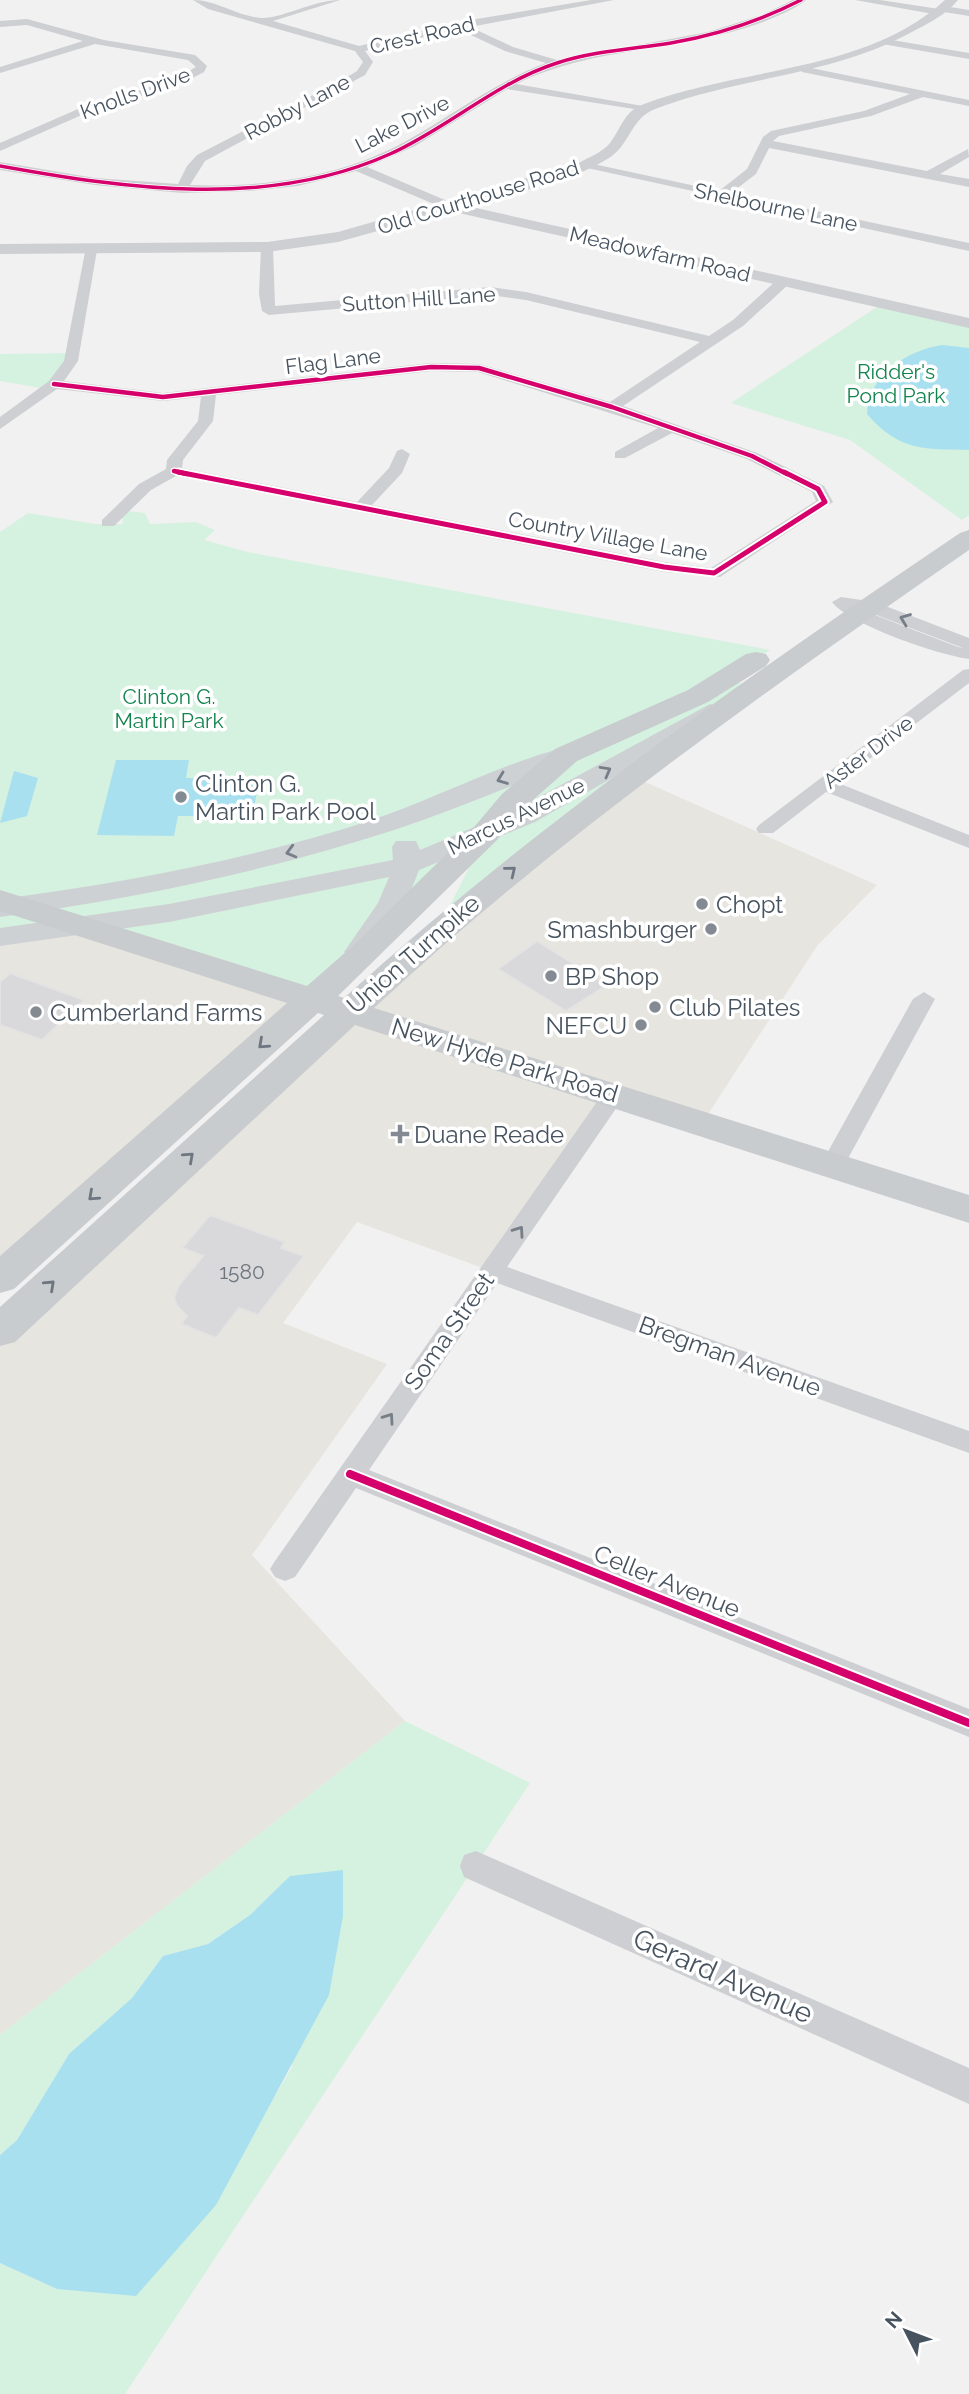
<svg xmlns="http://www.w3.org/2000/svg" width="969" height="2394" font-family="Raleway,sans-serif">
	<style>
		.commercial { fill: #e6e5df }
		.green { fill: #d5f1e0 }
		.water { fill: #a8e0f0 }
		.building { fill: #d9d9db; stroke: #e3e3e4; stroke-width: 2 }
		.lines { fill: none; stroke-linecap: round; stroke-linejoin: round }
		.minor { fill: #cdcfd2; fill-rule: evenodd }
		.tertiary { fill: #cdcfd2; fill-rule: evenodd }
		.secondary { fill: #ced1d4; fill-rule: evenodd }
		.primary { fill: #c8cccf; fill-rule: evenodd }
		.cycleway-far3-casing { stroke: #fff; stroke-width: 5 }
		.cycleway-far2-casing { stroke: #fff; stroke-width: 7 }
		.cycleway-far1-casing { stroke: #fff; stroke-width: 9 }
		.cycleway-casing { stroke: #fff; stroke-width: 12 }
		.cycleway-far3 { stroke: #d6006c; stroke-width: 3.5 }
		.cycleway-far2 { stroke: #d6006c; stroke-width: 4.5 }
		.cycleway-far1 { stroke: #d6006c; stroke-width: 5 }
		.cycleway { stroke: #d6006c; stroke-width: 8 }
		.oneway { stroke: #767e87 }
		.oneway2 { stroke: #767f88 }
		.oneway3 { stroke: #6e7781 }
		.poi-dot { fill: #838a92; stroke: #fff; stroke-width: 2.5 }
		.labels { text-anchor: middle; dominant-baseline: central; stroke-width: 7; stroke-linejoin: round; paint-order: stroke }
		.far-street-label { font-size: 21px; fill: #47535f; stroke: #fff }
		.far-park-label { font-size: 21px; fill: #13844d; stroke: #fff }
		.number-label { font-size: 21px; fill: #6d767f }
		.poi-label { font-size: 24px; fill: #47535f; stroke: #fff; text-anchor: start }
		.street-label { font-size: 24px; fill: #47535f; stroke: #fff }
		.near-street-label { font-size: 28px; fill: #47535f; stroke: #fff }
	</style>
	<rect width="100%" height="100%" fill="#f2f1f1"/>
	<!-- commercial -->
	<path class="commercial" d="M636 778 877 885 817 946 703 1122 613 1094 491 1271 357 1222 283 1323 387 1364 252 1555 405 1721 0 2035V1331Z
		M84 927 314 999 0 1279V937Z"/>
	<!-- green -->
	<path class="green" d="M883 303 969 323V515L962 520 850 440 731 403Z
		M72 353 47 389 0 381V354Z
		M128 511 145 513 150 524 196 522 215 530 204 540 248 552 770 650 704 694 742 682 723 703 664 745 437 931 485 836 314 999 84 927 0 937V532L28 513 95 524H123L122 517Z
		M405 1721 530 1783 125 2394H0V2263L57 2289 245 2146 292 2067 290 1876 250 1915 208 1944 163 1956 132 1998 69 2054 17 2140 0 2155V2035Z"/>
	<!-- water -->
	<path class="water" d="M942 345 969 348V450C923 449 899 451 867 414 868 375 908 350 942 345Z
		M116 760H189L186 778H223L258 786 254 808 217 816H178L174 836 97 835Z
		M14 771 38 778 27 816 0 823Z
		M343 1870V1916L329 1995 216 2205 136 2296 57 2289 0 2263V2155L17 2140 69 2054 132 1998 163 1956 208 1944 250 1915 290 1876Z"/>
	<!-- building -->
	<path class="building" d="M537 941 607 985 566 1011 498 969Z
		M10 973 84 1000 42 1040 0 1025V982Z
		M210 1215 285 1242 281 1248 304 1256 258 1315 239 1308 216 1338 181 1324 187 1316 177 1306 174 1298 179 1285 203 1256 182 1248Z"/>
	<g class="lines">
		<!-- minor -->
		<path class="minor" d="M193 0C216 0 237 16 261 18 282 19 313 0 340 0L273 21 359 46 458 22 591 0H614L470 27 513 47 557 60 708 32 762 15 793 0H806C794 10 777 16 763 22 682 52 593 46 516 84L643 106 649 109 647 111 507 89 415 146 367 167 452 203 454 206 448 210 356 171 298 186 248 191 182 193 95 185 0 170V162L95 178 178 184 187 166 197 155 344 79 357 71 363 62 355 51 208 9ZM458 29 505 51 546 63C495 82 453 115 406 141 342 177 263 188 190 185L205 161 365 75 373 62 365 51Z
			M855 0H880L939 9 944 6 969 10V16L944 12 939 15Z
			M27 19 104 40 195 55 207 66 204 72 179 85 93 110 0 151V143L85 106 171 81 196 67 188 60 95 44 0 73V67L83 41 27 25 0 27V21Z
			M886 39 969 53V59L882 44V40Z
			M806 67 969 100V106L923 97 871 116 779 136 773 141 927 171 968 149 969 157 940 174 969 179V187L769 148 756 174 731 193 969 243V251L578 166 584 162 719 191 747 169 763 137 771 131 864 111 910 94 802 72 801 70Z
			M267 243 273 247 275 306 490 287 526 292 709 336 733 320 779 278H789V284L743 326 623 406 757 453 824 486 833 502 720 577 664 572 176 476 151 490 114 526H102V520L139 484 166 469 167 460 198 421 201 397 163 401 57 389 0 429V417L49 381 64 361 86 247 97 250 78 361 64 381 163 393 431 363 479 364 610 402 700 342 526 300 490 295 269 315 262 311 259 294 261 247ZM431 371 478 372 658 428 615 452V458H625L672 433 747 459 812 492 816 501 711 568 664 562 372 505 402 473 410 454 402 449 397 451 389 468 357 502 182 468 183 460 213 421 216 395Z
			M841 597 875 602 969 638V659C939 655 850 625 832 602ZM862 610 866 611 963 648 958 647Z
			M969 669V683L838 783 969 835V848L826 792 773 833H759L756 829 759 825 963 670Z
			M924 992 935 999 845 1164 842 1170H824L821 1164 913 999Z
			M614 1086 622 1089 626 1094 507 1267 969 1431V1453L497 1283 369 1470 969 1709V1737L356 1488 295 1577 285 1581 275 1577 270 1569 275 1561 606 1089Z
			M476 1851 969 2068V2104L464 1877 460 1866 464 1855Z"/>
		<!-- tertiary -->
		<path class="tertiary" d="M945 0H958C946 15 927 24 910 33 830 76 739 77 655 109 630 119 630 145 609 158 568 184 513 192 467 206L969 318V328L450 211 338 242 267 252 0 254V244L267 242 338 232 579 163C589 157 603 152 610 143 622 127 624 111 644 104 740 67 866 73 945 0Z"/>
		<!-- secondary -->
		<path class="secondary" d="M710 704 719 707 723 712 719 717 535 822 419 870 406 903 369 958 359 961 349 958 344 952 378 903 389 877 169 922 0 946V928L169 904 393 860 392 847 396 841H416L420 850 515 810Z
			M566 747 575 749 579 755 575 761C514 784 453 811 391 831 264 872 132 899 0 917V899C126 883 252 859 372 820 437 798 500 764 566 747Z"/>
		<!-- primary -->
		<path class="primary" d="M969 530V550C764 692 558 837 374 1008L969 1195V1223L355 1025 15 1342 0 1346V1307L324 1015 318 1013 14 1289 0 1293V1256L287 1003 0 911V890L307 986 355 944 475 826 502 794 555 749 688 690 746 654 756 652 766 654 770 660 766 666 708 702 577 761 524 808 497 840 338 996 344 998C535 825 747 677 960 533Z"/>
		<defs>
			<path id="cycleway-far3" d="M0 166C127 189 268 209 390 154 448 128 495 83 557 63 594 51 633 49 671 43 717 35 760 21 801 0"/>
			<path id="cycleway-far2" d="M54 384 163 397 431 367 479 368 612 407 752 456 787 474
				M174 471 187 474"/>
			<path id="cycleway-far1" d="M178 472 664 567 714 573 825 502 818 489 784 472"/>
			<path id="cycleway" d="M350 1474 969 1723"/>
		</defs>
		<!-- cycleway-far3 casing -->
		<use href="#cycleway-far3" class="cycleway-far3-casing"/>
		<!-- cycleway-far2 casing -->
		<use href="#cycleway-far2" class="cycleway-far2-casing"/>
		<!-- cycleway-far1 casing -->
		<use href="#cycleway-far1" class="cycleway-far1-casing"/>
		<!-- cycleway casing -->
		<use href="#cycleway" class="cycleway-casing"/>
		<!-- cycleway-far3 -->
		<use href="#cycleway-far3" class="cycleway-far3"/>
		<!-- cycleway-far2 -->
		<use href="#cycleway-far2" class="cycleway-far2"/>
		<!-- cycleway-far1 -->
		<use href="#cycleway-far1" class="cycleway-far1"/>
		<!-- cycleway -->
		<use href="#cycleway" class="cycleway"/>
	</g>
	<!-- one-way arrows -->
	<defs><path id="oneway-chevron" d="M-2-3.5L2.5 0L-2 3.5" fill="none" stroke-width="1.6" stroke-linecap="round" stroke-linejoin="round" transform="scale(1.75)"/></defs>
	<g class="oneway">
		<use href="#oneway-chevron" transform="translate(905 619) rotate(-159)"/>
		<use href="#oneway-chevron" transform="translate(519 1231) rotate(-55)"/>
		<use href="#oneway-chevron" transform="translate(389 1418) rotate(-55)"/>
	</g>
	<g class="oneway2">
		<use href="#oneway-chevron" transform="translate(606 771) rotate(-29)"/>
		<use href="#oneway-chevron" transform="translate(502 779) rotate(159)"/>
		<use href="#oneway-chevron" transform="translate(291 852) rotate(165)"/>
	</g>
	<g class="oneway3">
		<use href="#oneway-chevron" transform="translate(511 871) rotate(-39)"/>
		<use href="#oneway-chevron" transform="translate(263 1044) rotate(138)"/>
		<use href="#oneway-chevron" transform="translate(189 1157) rotate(-42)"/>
		<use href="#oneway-chevron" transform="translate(93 1196) rotate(138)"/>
		<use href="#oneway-chevron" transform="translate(50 1285) rotate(-43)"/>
	</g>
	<!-- markers -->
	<g class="poi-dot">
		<circle cx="181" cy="797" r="7"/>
		<circle cx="702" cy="904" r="7"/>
		<circle cx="711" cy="929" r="7"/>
		<circle cx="551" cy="976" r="7"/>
		<circle cx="655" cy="1007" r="7"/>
		<circle cx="36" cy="1012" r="7"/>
		<circle cx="641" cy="1025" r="7"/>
		<path d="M396.5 1123.5h7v7h7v7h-7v7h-7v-7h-7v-7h7z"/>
	</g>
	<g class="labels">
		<!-- far-street labels -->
		<g class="far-street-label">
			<text transform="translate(422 35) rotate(-13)">Crest Road</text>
			<text transform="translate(135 93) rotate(-20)">Knolls Drive</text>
			<text transform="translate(297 107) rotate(-28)">Robby Lane</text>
			<text transform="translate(402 124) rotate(-27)">Lake Drive</text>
			<text transform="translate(478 197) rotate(-17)">Old Courthouse Road</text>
			<text transform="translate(776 207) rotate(12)">Shelbourne Lane</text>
			<text transform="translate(660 254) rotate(13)">Meadowfarm Road</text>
			<text transform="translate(419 299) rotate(-4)">Sutton Hill Lane</text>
			<text transform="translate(333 361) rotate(-7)">Flag Lane</text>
			<text transform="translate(608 536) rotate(10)">Country Village Lane</text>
			<text transform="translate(868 752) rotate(-37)">Aster Drive</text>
			<text transform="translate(516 816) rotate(-26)">Marcus Avenue</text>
		</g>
		<!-- far-park labels -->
		<g class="far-park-label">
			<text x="896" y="371">Ridder's<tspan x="896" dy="24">Pond Park</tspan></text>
			<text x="169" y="696">Clinton G.<tspan x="169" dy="24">Martin Park</tspan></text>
		</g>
		<!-- number labels -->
		<g class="number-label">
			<text x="242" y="1271">1580</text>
		</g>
		<!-- poi labels -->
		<g class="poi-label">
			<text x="195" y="783">Clinton G.<tspan x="195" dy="28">Martin Park Pool</tspan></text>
			<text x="716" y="904">Chopt</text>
			<text x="697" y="929" text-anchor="end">Smashburger</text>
			<text x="565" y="976">BP Shop</text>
			<text x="669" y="1007">Club Pilates</text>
			<text x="50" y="1012">Cumberland Farms</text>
			<text x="627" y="1025" text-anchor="end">NEFCU</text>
			<text x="414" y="1134">Duane Reade</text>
		</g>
		<!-- street labels -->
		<g class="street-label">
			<text transform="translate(413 954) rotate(-41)">Union Turnpike</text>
			<text transform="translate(505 1060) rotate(17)">New Hyde Park Road</text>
			<text transform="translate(449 1331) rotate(-55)">Soma Street</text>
			<text transform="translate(730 1356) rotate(20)">Bregman Avenue</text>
			<text transform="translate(667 1581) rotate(22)">Celler Avenue</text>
		</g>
		<!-- near-street labels -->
		<g class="near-street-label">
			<text transform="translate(723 1976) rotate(24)">Gerard Avenue</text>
		</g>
	</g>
	<!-- north arrow -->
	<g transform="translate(906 2331) rotate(312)" stroke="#ffffff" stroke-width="5" paint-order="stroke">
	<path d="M0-5L12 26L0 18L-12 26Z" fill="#47535f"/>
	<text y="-10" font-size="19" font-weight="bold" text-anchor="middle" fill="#47535f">N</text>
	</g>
</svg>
